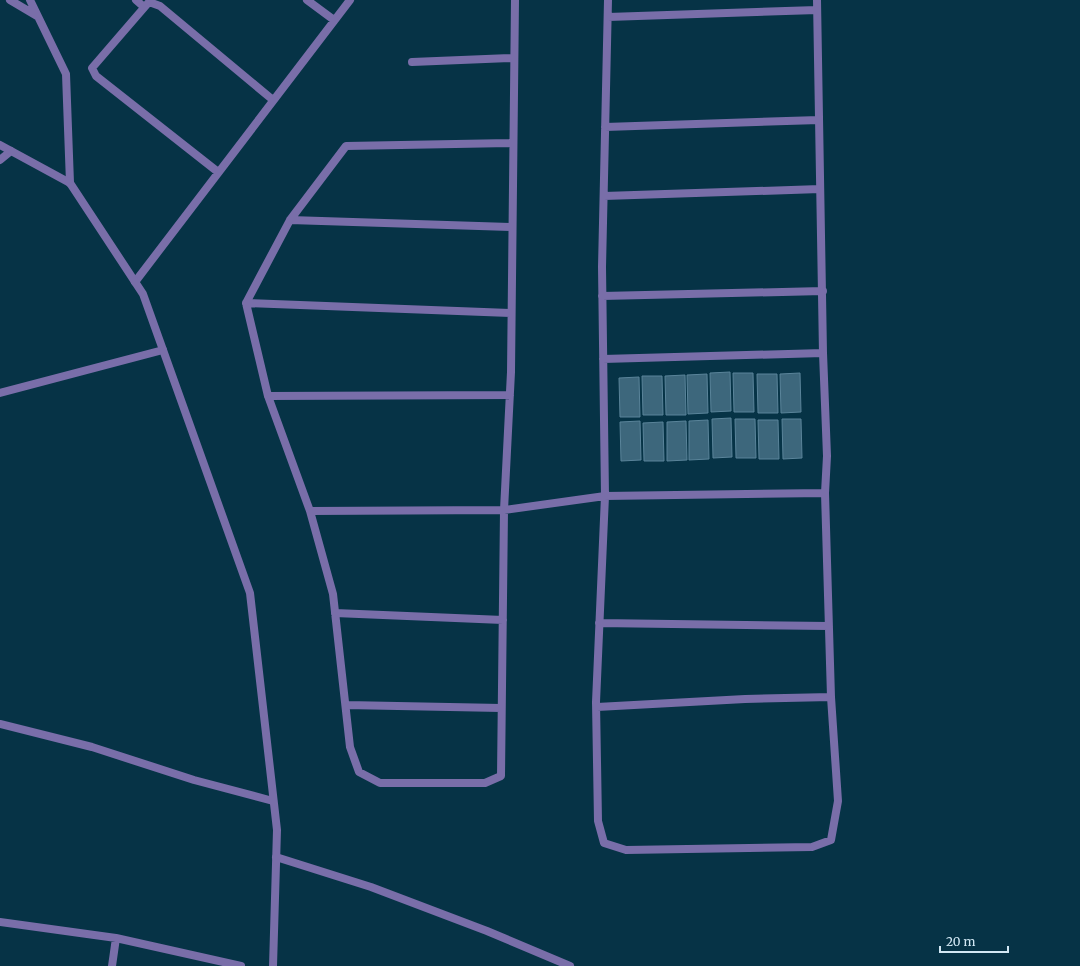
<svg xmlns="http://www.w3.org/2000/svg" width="1080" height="966" font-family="Merriweather,serif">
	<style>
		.building { fill: #3d677c; stroke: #5a849a }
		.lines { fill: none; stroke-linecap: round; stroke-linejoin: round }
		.service { stroke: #796ea9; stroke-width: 8 }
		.minor { stroke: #796ea9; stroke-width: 8 }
		.tertiary { stroke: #796ea9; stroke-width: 8 }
	</style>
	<rect width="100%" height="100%" fill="#063346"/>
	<!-- building -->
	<path class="building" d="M730 372 731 411 711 412 710 373Z
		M733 373H753L754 412H734Z
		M800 373 801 412 781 413 780 374Z
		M707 374 708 413 688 414 687 375Z
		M757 374H777L778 413H758Z
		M685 375 686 415H666L665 376Z
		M642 376H662L663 415H643Z
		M639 377 640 417H620L619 378Z
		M731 418 732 457 713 458 712 419Z
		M735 419H755L756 458H736Z
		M782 419H801L802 458 783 459Z
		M708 420 709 459 689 460V421Z
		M758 420H778L779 459H759Z
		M640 421 641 460 621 461 620 422Z
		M686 421 687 460 667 461V422Z
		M663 422 664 461H644L643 423Z"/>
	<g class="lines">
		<!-- service -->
		<path class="service" d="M0 393 163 350"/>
		<!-- minor -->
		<path class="minor" d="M10 0 37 16
			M30 0 66 74 70 183
			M136 0 144 7
			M307 0 334 20
			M515 0 511 372 504 510 501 776 485 783H380L359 772 350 747 333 594 310 511 504 510 605 496 825 493
			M608 0 602 267 605 496 596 702 598 821 604 843 626 850 812 847 831 840 838 801 831 697 825 493 827 456 823 353 817 0
			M608 17 817 10
			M412 62 513 58
			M605 127 819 120
			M0 160 11 151
			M218 172 96 76 92 68 149 2 160 6 273 100
			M604 196 820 189
			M290 220 512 227
			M135 282 350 0
			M602 296 823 291
			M246 303 511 313
			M603 359 823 353
			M268 396 510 395
			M310 511 268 396 246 303 290 220 346 146 513 143
			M335 613 503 620
			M599 623 829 626
			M346 705 501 708
			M597 707 745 699 831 697
			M0 724 92 747 194 780 273 801
			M276 857 371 887 487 931 570 966
			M0 922 116 938 241 966
			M112 966 116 938"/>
		<!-- tertiary -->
		<path class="tertiary" d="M0 145 70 183 143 294 250 593 277 830 273 966"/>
	</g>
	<!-- scale -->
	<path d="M940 946v6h68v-6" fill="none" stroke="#d2e8f4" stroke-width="2"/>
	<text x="946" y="946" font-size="12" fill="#d2e8f4" stroke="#063346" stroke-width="3" paint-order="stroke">20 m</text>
</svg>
